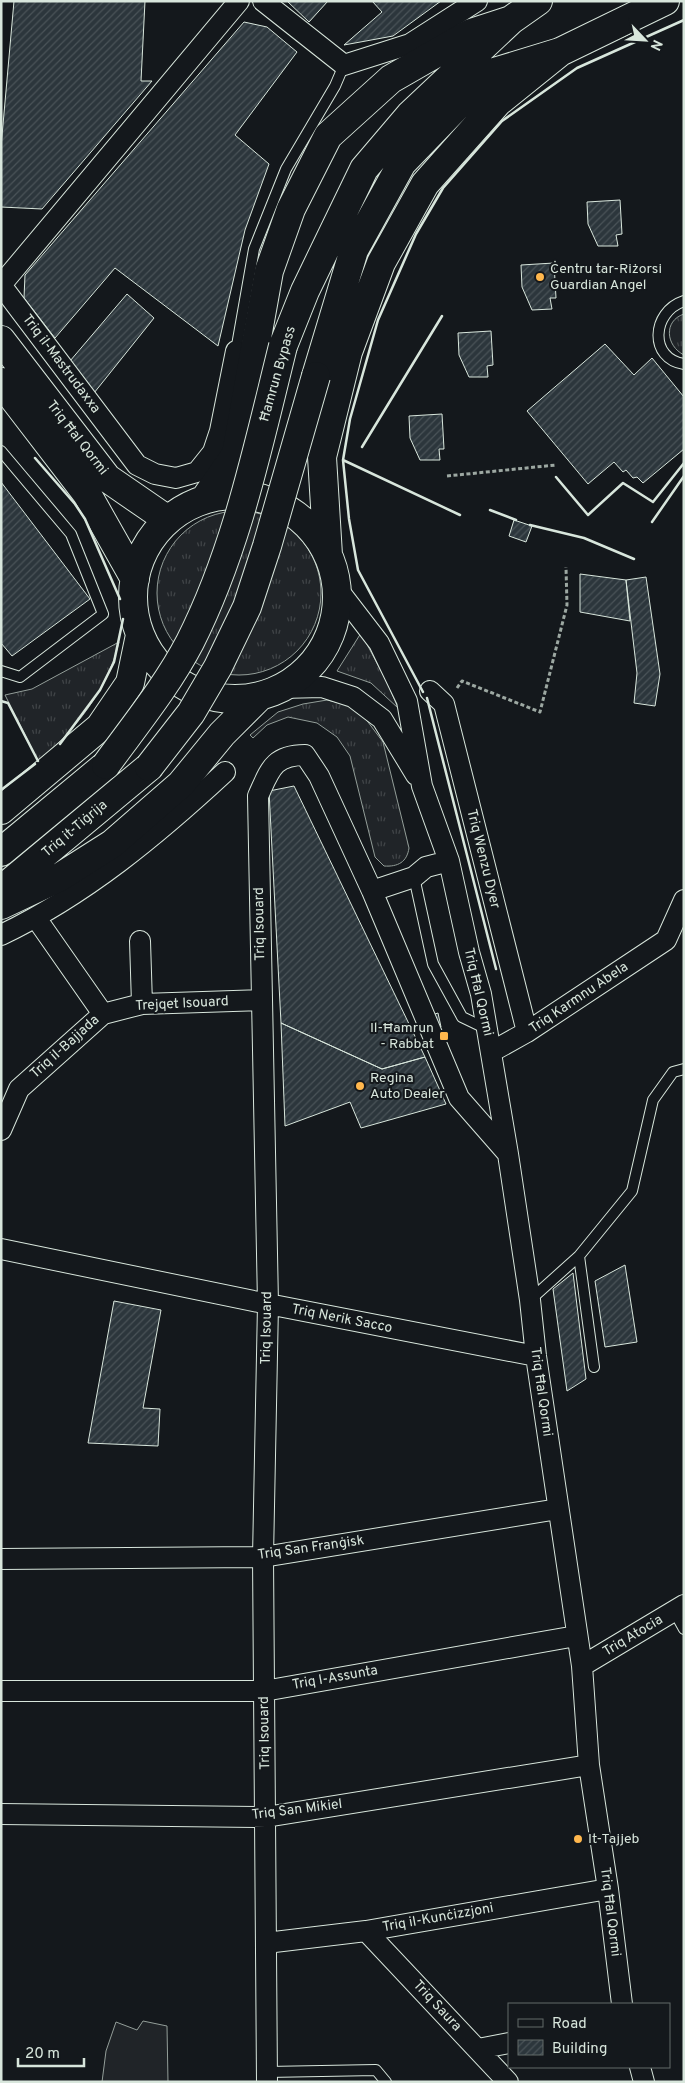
<svg xmlns="http://www.w3.org/2000/svg" width="685" height="2083" font-family="Overpass,sans-serif">
	<style>
		.grass { fill: url(#grass-tufts); stroke: #939e99 }
		.garden { fill: #202428; stroke: #939e99 }
		.building { fill: url(#building-hatch); stroke: #d8e6dc }
		.lines { fill: none; stroke-linecap: round; stroke-linejoin: round }
		.lane-casing { stroke: #d8e6dc; stroke-width: 12 }
		.street-casing { stroke: #d8e6dc; stroke-width: 22 }
		.highway-casing { stroke: #d8e6dc; stroke-width: 30 }
		.path { stroke: #9da8a2; stroke-width: 3; stroke-dasharray: 4 2.5; stroke-linecap: butt }
		.lane { stroke: #14181c; stroke-width: 10 }
		.street { stroke: #14181c; stroke-width: 20 }
		.highway { stroke: #14181c; stroke-width: 28 }
		.highway-bridge-casing { stroke: #d8e6dc; stroke-width: 30; stroke-linecap: butt }
		.highway-bridge { stroke: #14181c; stroke-width: 28 }
		.wall { stroke: #d8e6dc; stroke-width: 2.5 }
		.poi-dot { fill: #ffb74d; stroke: #14181c; stroke-width: 2 }
		.labels { text-anchor: middle; dominant-baseline: central; stroke-width: 4; stroke-linejoin: round; paint-order: stroke }
		.poi-label { font-size: 14px; fill: #d8e6dc; stroke: #14181c; text-anchor: start }
		.street-label { font-size: 14px; fill: #d8e6dc; stroke: #14181c }
	</style>
	<defs>
		<pattern id="grass-tufts" width="24" height="20" patternUnits="userSpaceOnUse" patternTransform="scale(1.25)"><rect width="24" height="20" fill="#202428"/><path d="M3 7l-1-3M5 7V3M7 7l1-3M15 17l-1-3M17 17v-4M19 17l1-3" fill="none" stroke="#404447"/></pattern>
		<pattern id="building-hatch" width="6" height="6" patternUnits="userSpaceOnUse" patternTransform="scale(1.25)"><rect width="6" height="6" fill="#2c363c"/><path d="M-1 1l2-2M0 6l6-6M5 7l2-2" fill="none" stroke="#4a5358"/></pattern>
	</defs>
	<rect width="100%" height="100%" fill="#14181c"/>
	<!-- grass -->
	<path class="grass" d="M684 314V355C666 346 663 321 684 314Z
		M157 593a82 82 0 1 1 164 0a82 82 0 1 1-164 0Z
		M361 633 388 684 398 708 371 683 337 671Z
		M119 642C108 689 75 731 38 761L5 695 32 689Z
		M327 700 349 705 365 718 383 742 409 848C407 862 398 867 384 866L375 857 350 756 337 737 317 723 288 717 267 725 253 738 250 735 278 712 303 704Z"/>
	<!-- garden -->
	<path class="garden" d="M143 2021 167 2026 168 2082H102L106 2051 116 2022 137 2030Z"/>
	<!-- building -->
	<path class="building" d="M14 1H145L141 81H152L42 209 1 207V147Z
		M287 1H328L309 22Z
		M441 1 393 36 344 45 382 12 372 1Z
		M244 22 267 27 297 52 235 135 269 164 245 230 218 346 115 268 55 338 24 298 25 275Z
		M620 200 622 234 616 235 618 246H598L588 224 587 202Z
		M554 263 556 298H550L552 309 532 310 522 287 521 265Z
		M127 294 154 318 94 393 70 361Z
		M491 331 493 365 487 366 488 377H469L459 355 458 333Z
		M605 344 634 375 652 358 684 397V449L643 483 637 477 633 478 626 470 623 472 614 462 588 484 527 411Z
		M442 414 444 449H439L440 460H420L410 438 409 416Z
		M1 482 90 599 12 656 1 643Z
		M514 520 532 526 526 542 509 536Z
		M580 574 626 580 630 621 580 612Z
		M646 577 660 674 655 706 634 703 637 673 626 580Z
		M294 786 425 1057 382 1069 281 1023 269 791Z
		M438 1013 441 1027 436 1029 432 1015Z
		M281 1023 382 1069 425 1057 446 1104 361 1128 350 1102 285 1126Z
		M625 1265 637 1342 605 1347 595 1281Z
		M573 1273 586 1379 567 1391 553 1289Z
		M114 1301 161 1310 143 1408 160 1409 158 1446 88 1443Z"/>
	<g class="lines">
		<defs>
			<path id="lane" d="M684 301C651 312 649 359 684 364
				M236 351 254 249 286 169 335 86 344 65
				M1 451 71 534 103 614 20 677 1 671
				M414 877 433 964 462 1017 487 1029
				M579 1256 594 1367
				M530 1300 579 1256 632 1191 653 1100 673 1072 684 1069
				M674 1611 684 1629
				M267 2072 376 2070 386 2082"/>
			<path id="street" d="M263 1 344 65 410 44 477 1
				M236 351 220 431 213 452 197 472 176 478 155 474 137 465 1 285 239 1
				M336 587 379 643 407 701 422 786 449 861 469 952 481 994 508 1154 530 1300 536 1356 582 1666 589 1765 608 1889 622 2004
				M281 688 322 687 353 697 382 719 416 775
				M430 691 444 704 527 1032
				M372 891 414 877 426 867 449 861
				M1 935C85 895 157 835 225 772
				M140 941 142 1004
				M103 1014 142 1004 262 1000
				M491 1052 527 1032 666 940 684 900
				M1 1130 19 1089 103 1014 36 918
				M1 1249 268 1304 536 1356
				M1 1559 263 1557 558 1509
				M582 1666 684 1605
				M1 1691H264L576 1636
				M1 1814 266 1817 589 1765
				M366 1931 508 2082
				M266 1943 366 1931 608 1889
				M478 2049 509 2043
				M640 2067 644 2082
				M267 2082 263 1557 268 1304 258 796C270 770 273 755 305 755L319 776 372 891 459 1098 508 1154"/>
			<path id="highway" d="M1 340 107 478 168 520
				M283 346 305 291 364 169 410 115 511 20 538 1
				M316 376 354 250 402 163 488 74 560 52 665 1
				M1 382 87 494 135 579
				M133 597a102 102 0 1 1 204 0a102 102 0 1 1-204 0Z
				M204 500 236 454 269 271 291 209 328 136 391 79 471 33 511 20
				M328 555 322 457 348 352 381 263 425 184 498 102 560 52
				M1 810 100 727 130 683 140 635
				M1 852 106 765
				M1 890 149 767
				M1 905 60 877 112 844 181 784 222 734 260 696"/>
		</defs>
		<!-- lane casing -->
		<use href="#lane" class="lane-casing"/>
		<!-- street casing -->
		<use href="#street" class="street-casing"/>
		<!-- highway casing -->
		<use href="#highway" class="highway-casing"/>
		<!-- path -->
		<path class="path" d="M447 476 556 465
			M457 688 462 681 540 712 567 605 566 567"/>
		<!-- lane -->
		<use href="#lane" class="lane"/>
		<!-- street -->
		<use href="#street" class="street"/>
		<!-- highway -->
		<use href="#highway" class="highway"/>
		<defs>
			<path id="highway-bridge" d="M106 765C135 725 167 686 190 642 237 549 258 446 283 346
				M149 767 191 713 218 667 247 607 267 546 316 376"/>
		</defs>
		<!-- highway-bridge casing -->
		<use href="#highway-bridge" class="highway-bridge-casing"/>
		<!-- highway-bridge -->
		<use href="#highway-bridge" class="highway-bridge"/>
		<!-- wall -->
		<path class="wall" d="M362 447 442 316
			M35 458 75 504 85 519 120 599
			M343 460 349 519 358 570 423 692
			M556 477 588 515 623 483 653 502 684 463
			M490 510 516 520
			M460 515 343 460 350 419 378 320 416 234 443 188 502 121 577 68 684 20
			M652 522 684 476
			M530 525 584 538 634 559
			M427 698 496 969
			M1 701 8 703 38 761
			M60 744 100 690 114 662 123 619
			M1 790 35 764"/>
	</g>
	<!-- markers -->
	<g class="poi-dot">
		<circle cx="540" cy="277" r="5"/>
		<rect x="439" y="1031" width="10" height="10" rx="2.5"/>
		<circle cx="360" cy="1086" r="5"/>
		<circle cx="578" cy="1839" r="5"/>
	</g>
	<g class="labels">
		<!-- poi labels -->
		<g class="poi-label">
			<text x="550" y="269">Ċentru tar-Riżorsi<tspan x="550" dy="16">Guardian Angel</tspan></text>
			<text x="434" y="1028" text-anchor="end">Il-Ħamrun<tspan x="434" dy="16">- Rabbat</tspan></text>
			<text x="370" y="1078">Regina<tspan x="370" dy="16">Auto Dealer</tspan></text>
			<text x="588" y="1839">It-Tajjeb</text>
		</g>
		<!-- street labels -->
		<g class="street-label">
			<text transform="translate(61 364) rotate(53)">Triq il-Mastrudaxxa</text>
			<text transform="translate(278 374) rotate(-74)">Ħamrun Bypass</text>
			<text transform="translate(77 438) rotate(52)">Triq Ħal Qormi</text>
			<text transform="translate(75 829) rotate(-40)">Triq it-Tiġrija</text>
			<text transform="translate(483 859) rotate(76)">Triq Wenzu Dyer</text>
			<text transform="translate(260 924) rotate(-91)">Triq Isouard</text>
			<text transform="translate(478 992) rotate(77)">Triq Ħal Qormi</text>
			<text transform="translate(579 998) rotate(-34)">Triq Karmnu Abela</text>
			<text transform="translate(182 1004) rotate(-3)">Trejqet Isouard</text>
			<text transform="translate(65 1047) rotate(-42)">Triq il-Bajjada</text>
			<text transform="translate(342 1319) rotate(11)">Triq Nerik Sacco</text>
			<text transform="translate(267 1328) rotate(-89)">Triq Isouard</text>
			<text transform="translate(541 1392) rotate(82)">Triq Ħal Qormi</text>
			<text transform="translate(311 1548) rotate(-8)">Triq San Franġisk</text>
			<text transform="translate(633 1636) rotate(-31)">Triq Atocia</text>
			<text transform="translate(335 1678) rotate(-10)">Triq l-Assunta</text>
			<text transform="translate(265 1733) rotate(-91)">Triq Isouard</text>
			<text transform="translate(297 1810) rotate(-7)">Triq San Mikiel</text>
			<text transform="translate(610 1912) rotate(83)">Triq Ħal Qormi</text>
			<text transform="translate(438 1918) rotate(-10)">Triq il-Kunċizzjoni</text>
			<text transform="translate(437 2006) rotate(47)">Triq Saura</text>
		</g>
	</g>
	<!-- border -->
	<rect width="685" height="2083" fill="none" stroke="#d8e6dc" stroke-width="5"/>
	<!-- legend -->
	<rect x="508" y="2003" width="162" height="65" fill="#14181c" stroke="#626a69"/>
	<rect x="518" y="2019" width="25" height="8" fill="#14181c" stroke="#626a69"/>
	<text x="552" y="2028" font-size="15" fill="#d8e6dc">Road</text>
	<rect x="518" y="2040" width="25" height="15" fill="url(#building-hatch)" stroke="#626a69"/>
	<text x="552" y="2053" font-size="15" fill="#d8e6dc">Building</text>
	<!-- north arrow -->
	<g transform="translate(645 40) rotate(115)" stroke="#14181c" stroke-width="4" paint-order="stroke">
	<path d="M0-4L9 19L0 12L-9 19Z" fill="#d8e6dc"/>
	<text y="-8" font-size="14" font-weight="bold" text-anchor="middle" fill="#d8e6dc">N</text>
	</g>
	<!-- scale -->
	<path d="M18 2058v8h66v-8" fill="none" stroke="#d8e6dc" stroke-width="2.5"/>
	<text x="25" y="2058" font-size="15" fill="#d8e6dc" stroke="#14181c" stroke-width="4" paint-order="stroke">20 m</text>
</svg>
